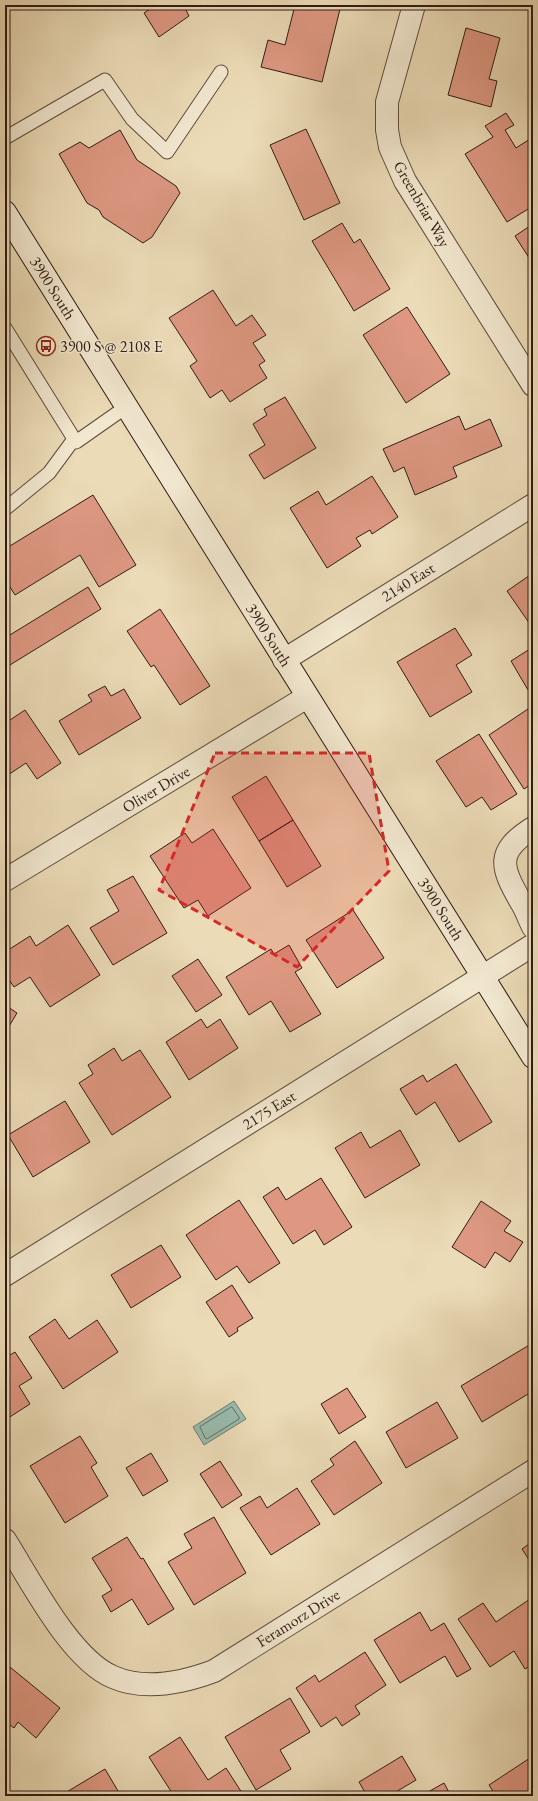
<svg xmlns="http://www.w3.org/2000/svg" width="538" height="1801" font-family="'EB Garamond',serif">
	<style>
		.water { fill: #98bbac; stroke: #6e7b70 }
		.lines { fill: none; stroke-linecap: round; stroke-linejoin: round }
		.shore { stroke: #646c60; stroke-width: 1 }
		.building { fill: #de9882; stroke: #2f1c15 }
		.lane-casing { stroke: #5e4c3d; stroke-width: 15 }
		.street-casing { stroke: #5e4c3d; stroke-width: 24 }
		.secondary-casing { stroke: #2f1c15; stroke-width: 24 }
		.lane { stroke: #f2e8d0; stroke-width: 13 }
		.street { stroke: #f2e8d0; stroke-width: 22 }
		.secondary { stroke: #f2e8d0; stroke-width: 22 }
		.marked { fill: #d62828; fill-opacity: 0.2; stroke: #d62828; stroke-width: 3; stroke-dasharray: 8 5; stroke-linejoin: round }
		.labels { text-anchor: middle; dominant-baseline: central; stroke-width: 3; stroke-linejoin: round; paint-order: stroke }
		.street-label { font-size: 16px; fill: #2f1c15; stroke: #f2e8d0 }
		.poi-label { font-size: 16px; fill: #2f1c15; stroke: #f2e8d0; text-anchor: start }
	</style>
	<rect width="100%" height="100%" fill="#ebdbb6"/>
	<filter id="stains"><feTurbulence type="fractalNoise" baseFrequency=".005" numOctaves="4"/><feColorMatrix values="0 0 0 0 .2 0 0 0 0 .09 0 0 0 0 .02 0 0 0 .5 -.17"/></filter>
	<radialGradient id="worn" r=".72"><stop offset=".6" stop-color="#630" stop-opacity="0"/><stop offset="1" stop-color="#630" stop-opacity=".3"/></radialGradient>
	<!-- water -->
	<path class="water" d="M234 1401 246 1419 204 1445 193 1427Z"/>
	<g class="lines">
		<!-- shore -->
		<path class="shore" d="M232 1407 239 1417V1419L207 1439 205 1438 200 1427Z"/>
	</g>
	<!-- building -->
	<path class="building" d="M156 5H194L186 10 189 16 159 37 144 13Z
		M295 5H341L322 82 261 67 268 40 285 45Z
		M466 28 500 38 489 79 497 81 491 107 448 95Z
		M506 113 514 125 505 130 516 148 533 137V182L530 183 533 188V206L507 222 465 154 493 137 485 126Z
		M306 129 340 203 304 220 270 145Z
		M120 130 137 160 176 186 180 193 152 237 143 243 103 217 99 210 87 203 59 154 80 142 89 148Z
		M342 223 354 243 360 239 390 289 354 311 312 241Z
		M533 224V264L515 236Z
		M213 290 236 326 252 315 266 335 253 343 265 361 259 365 267 378 230 402 222 390 210 398 190 366 197 361 169 318Z
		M407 307 450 374 406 403 363 335Z
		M285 397 316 448 264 479 249 455 265 445 253 424 267 415 264 409Z
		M459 416 465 430 490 419 502 446 453 467 457 477 415 495 404 467 394 472 383 449Z
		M372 476 398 517 372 534 370 530 356 538 361 546 327 568 290 508 318 491 326 505Z
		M93 495 136 565 99 587 80 555 15 595 5 579V549Z
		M533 573V626L532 627 507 591Z
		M88 587 101 609 5 668V638Z
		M160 609 210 686 180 705 154 665 151 667 127 631Z
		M455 628 472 655 456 665 472 692 430 717 397 662Z
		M533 647V687L528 690 511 661Z
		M105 686 111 696 124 689 141 718 79 755 59 721 92 701 88 695Z
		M528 709 533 716V783L524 789 489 735Z
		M25 710 61 763 37 779 26 763 5 777V718L7 722Z
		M479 734 517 794 491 810 482 797 466 807 436 761Z
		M266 776 293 820 259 841 232 797Z
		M293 820 321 866 287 887 259 841Z
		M213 829 251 888 208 916 198 900 184 908 150 856 185 833 192 843Z
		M133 876 167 933 113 965 90 928 119 911 107 890Z
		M353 910 384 958 337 988 306 940Z
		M68 925 100 975 50 1007 30 977 14 987 5 974V952L30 936 36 946Z
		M289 945 302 968 295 972 321 1014 290 1032 271 1001 249 1015 226 977 271 949 274 954Z
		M198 959 222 995 196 1012 172 976Z
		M5 1005 17 1013 5 1033Z
		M201 1019 207 1028 220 1019 238 1048 189 1080 166 1042Z
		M114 1048 122 1061 140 1050 171 1097 112 1135 79 1083 93 1074 88 1065Z
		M456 1064 492 1122 459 1142 435 1102 416 1115 400 1089 423 1075 427 1082Z
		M65 1101 90 1142 33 1177 8 1135Z
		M400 1130 420 1165 365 1198 335 1148 361 1132 370 1148Z
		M321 1178 352 1227 324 1245 315 1230 293 1244 263 1197 278 1187 286 1200Z
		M239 1200 280 1263 249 1283 237 1266 216 1280 186 1235Z
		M481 1201 511 1221 504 1231 523 1242 510 1262 495 1252 485 1268 452 1247Z
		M161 1245 181 1277 131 1308 111 1275Z
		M232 1285 253 1318 237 1328 238 1331 229 1337 206 1302Z
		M55 1319 69 1339 97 1320 118 1352 63 1389 29 1337Z
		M531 1344 533 1347V1391L482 1422 461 1386Z
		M15 1352 32 1378 19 1386 30 1404 5 1420V1358Z
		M347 1388 366 1417 339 1434 321 1404Z
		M437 1402 458 1438 406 1468 386 1432Z
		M80 1436 97 1463 91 1467 108 1496 65 1523 30 1466Z
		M355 1441 382 1483 334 1515 311 1481 334 1465 330 1459Z
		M151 1453 168 1481 143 1496 126 1468Z
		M220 1461 242 1495 222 1508 200 1474Z
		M297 1488 320 1524 271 1555 240 1508 260 1496 267 1508Z
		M214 1517 246 1573 194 1605 168 1562 192 1548 184 1534Z
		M127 1537 141 1559 143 1558 174 1609 148 1625 132 1599 111 1612 102 1596 112 1590 92 1558Z
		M533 1541V1566L522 1549Z
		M533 1597V1664L525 1669 514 1651 490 1667 458 1619 483 1603 496 1622Z
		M420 1612 431 1631 444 1623 471 1669 457 1677 445 1656 400 1683 374 1640Z
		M365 1652 386 1685 355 1706 360 1714 342 1726 336 1717 321 1727 296 1688 315 1675 319 1682Z
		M5 1663 60 1708 36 1738 18 1722 14 1728 5 1721Z
		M290 1698 310 1732 280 1750 291 1769 256 1790 225 1737Z
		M180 1737 208 1780 226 1768 244 1796H174L149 1757Z
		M402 1756 416 1780 389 1796H367L359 1782Z
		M533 1756V1796H496L489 1785Z
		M105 1769 121 1796H60Z
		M444 1783 451 1796H421Z"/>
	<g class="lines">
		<defs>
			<path id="lane" d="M5 138 105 80 132 119 167 152 221 72
				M5 328 76 442 126 407
				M5 509 49 473 74 439"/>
			<path id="street" d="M414 5 387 102V130L390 147 405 181 533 385
				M284 660 533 505
				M533 828C495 852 501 867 521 902 526 910 529 919 533 927
				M5 880 307 697
				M5 1275 533 945
				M5 1540C30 1579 70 1659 113 1677 145 1691 182 1683 214 1671L533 1471"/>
			<path id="secondary" d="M5 212 533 1057"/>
		</defs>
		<!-- lane casing -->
		<use href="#lane" class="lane-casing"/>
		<!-- street casing -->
		<use href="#street" class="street-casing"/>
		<!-- secondary casing -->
		<use href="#secondary" class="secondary-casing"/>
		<!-- lane -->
		<use href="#lane" class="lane"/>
		<!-- street -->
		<use href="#street" class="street"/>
		<!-- secondary -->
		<use href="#secondary" class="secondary"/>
	</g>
	<!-- marked area -->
	<path class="marked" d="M215 753H369L389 871 297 967 159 890Z"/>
	<!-- icons -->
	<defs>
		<symbol id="bus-ring" viewBox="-11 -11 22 22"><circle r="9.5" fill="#f2e8d0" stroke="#8f2418" stroke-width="1.5"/><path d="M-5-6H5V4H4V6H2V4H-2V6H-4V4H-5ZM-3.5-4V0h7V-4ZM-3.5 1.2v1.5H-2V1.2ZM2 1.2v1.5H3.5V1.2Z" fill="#8f2418"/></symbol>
	</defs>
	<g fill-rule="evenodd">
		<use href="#bus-ring" x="35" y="335" width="22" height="22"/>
	</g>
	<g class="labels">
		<!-- street labels -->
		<g class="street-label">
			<text transform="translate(422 204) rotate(60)">Greenbriar Way</text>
			<text transform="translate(53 288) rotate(58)">3900 South</text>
			<text transform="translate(408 582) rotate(-32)">2140 East</text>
			<text transform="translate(269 635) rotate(58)">3900 South</text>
			<text transform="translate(156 789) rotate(-31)">Oliver Drive</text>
			<text transform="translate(441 909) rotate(58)">3900 South</text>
			<text transform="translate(269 1110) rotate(-32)">2175 East</text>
			<text transform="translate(298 1618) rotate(-32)">Feramorz Drive</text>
		</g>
		<!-- poi labels -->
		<g class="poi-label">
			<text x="60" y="346">3900 S @ 2108 E</text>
		</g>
	</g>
	<!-- margin -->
	<rect width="538" height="1801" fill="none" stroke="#ebdbb6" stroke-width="20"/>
	<rect x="6" y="6" width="526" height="1789" fill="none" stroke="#2f1c15" stroke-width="2"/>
	<rect x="10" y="10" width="518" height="1781" fill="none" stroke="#2f1c15"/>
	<rect width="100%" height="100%" filter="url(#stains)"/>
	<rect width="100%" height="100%" fill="url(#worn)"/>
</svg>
